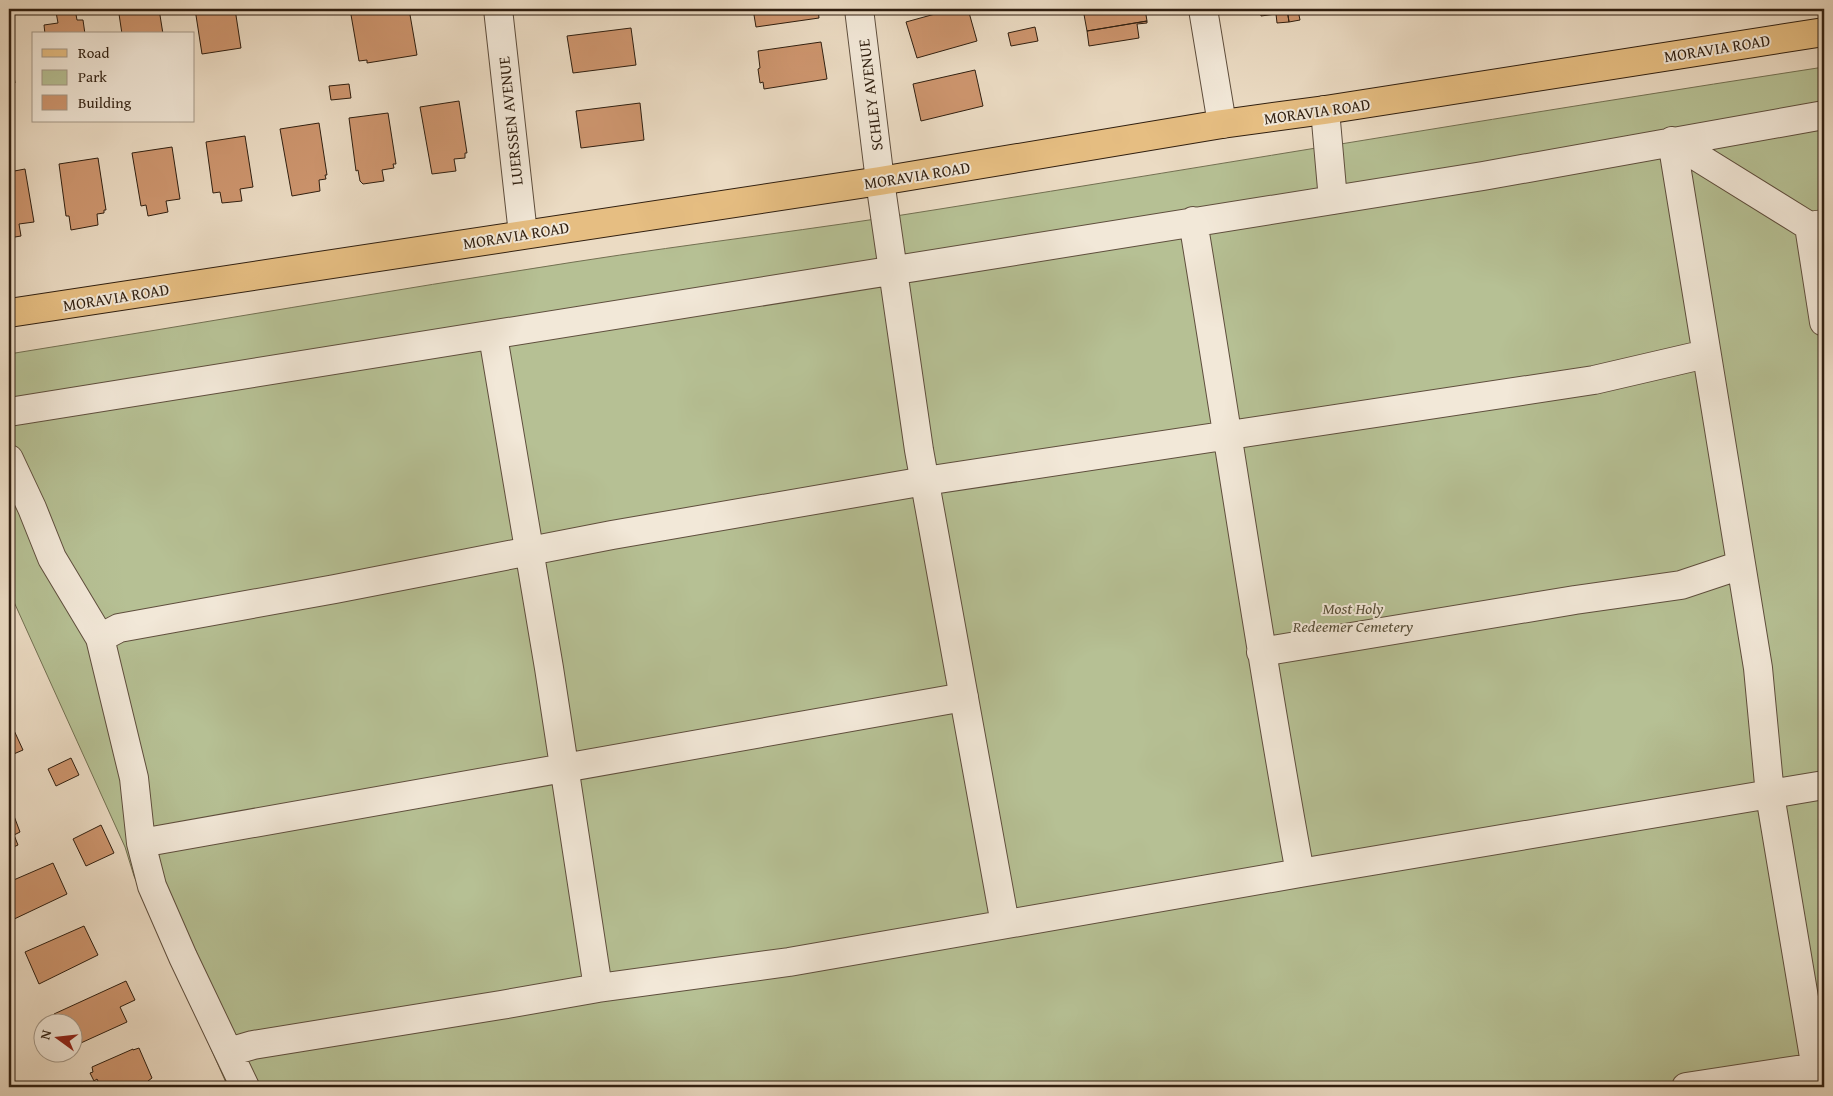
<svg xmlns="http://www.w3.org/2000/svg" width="1833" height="1096" font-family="'Gentium Book Plus',serif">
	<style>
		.green { fill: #b6c094; stroke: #737052 }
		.building { fill: #cd956e; stroke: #301f10 }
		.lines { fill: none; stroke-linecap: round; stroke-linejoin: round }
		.minor-casing { stroke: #5f4e3d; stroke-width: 30 }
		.major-casing { stroke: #301f10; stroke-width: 30 }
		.minor { stroke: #f2e8d8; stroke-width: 28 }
		.major { stroke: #e6be82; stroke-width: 28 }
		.labels { text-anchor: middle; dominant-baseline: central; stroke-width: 4; stroke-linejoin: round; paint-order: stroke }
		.street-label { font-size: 16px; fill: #301f10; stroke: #f2e8d8 }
		.park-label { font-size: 16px; font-style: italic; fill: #584f38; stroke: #f2e8d8 }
	</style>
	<rect width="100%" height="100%" fill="#ebdbc3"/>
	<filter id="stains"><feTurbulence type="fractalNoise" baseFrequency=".004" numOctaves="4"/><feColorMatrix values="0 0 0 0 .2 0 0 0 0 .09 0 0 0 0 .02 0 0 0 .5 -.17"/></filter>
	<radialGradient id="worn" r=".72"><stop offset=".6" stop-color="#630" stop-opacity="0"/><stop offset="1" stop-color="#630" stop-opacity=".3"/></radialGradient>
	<!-- green -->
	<path class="green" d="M1824 67V1087H228L134 876 125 847 9 591V354C197 324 385 291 574 262 696 243 818 229 940 209 1235 162 1529 112 1824 67Z"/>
	<!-- building -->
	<path class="building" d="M75 9 77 20H83L85 34H45L44 25 58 23 56 12Z
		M132 9H159L163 34H122L119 14 133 12Z
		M195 9H235L241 48 202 54Z
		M350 9H409L417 55 367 63V60L359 61Z
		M753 9H818L819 18 756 27Z
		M953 9H968L977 41 917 58 906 22Z
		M1083 9H1145L1147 21 1087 31Z
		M1260 9H1287L1289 22 1277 23 1276 14 1261 16Z
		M1287 9H1309L1298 10 1300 20 1289 22Z
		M1147 21V23L1137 24 1139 38 1089 46 1087 31Z
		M1035 27 1038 41 1011 46 1008 33Z
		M631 28 636 65 573 73 567 36Z
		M9 41 15 83 9 84Z
		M821 42 827 79 764 89 763 82 760 83 758 69 760 68 758 51Z
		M975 70 983 106 921 121 913 84Z
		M349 84 351 98 331 100 329 86Z
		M459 101 467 153H465V158L454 159 456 171 432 174 420 107Z
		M640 103 644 140 581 148 576 111Z
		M388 113 396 164H393L394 168 382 170 384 181 363 184 360 181 358 170 356 171 349 118Z
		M319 123 327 175H325L326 179 319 180 320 191 292 196 280 129Z
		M245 136 253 187 240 189 242 201 222 203 220 192 213 193 206 142Z
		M172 147 180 199 166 201 168 212 148 216 146 205 141 206 132 153Z
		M98 158 106 210H104V213L97 214 98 225 71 230 69 216H66L59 164Z
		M25 169 34 222 19 224 21 236 9 238V172Z
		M12 726 23 750 9 756V728Z
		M71 758 79 775 56 786 48 769Z
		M14 816 20 832 14 835 18 845 9 849V818Z
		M101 825 114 853 86 866 73 839Z
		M53 863 67 894 10 921 9 882Z
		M84 926 98 955 39 984 25 952Z
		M126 981 135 1000 120 1007 127 1022 72 1047V1024H58L54 1014Z
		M139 1048 152 1078 148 1081 149 1082 138 1087H101L97 1079 94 1081 90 1073 93 1072 92 1067 133 1049V1050Z"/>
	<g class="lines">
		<defs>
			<path id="minor" d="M498 9 523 234
				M859 9 880 181 919 450 1005 924
				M1203 9 1222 124
				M1325 110 1333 200
				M1672 141 1758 668 1770 795 1819 1087
				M1672 141 1809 226 1824 224
				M1193 221C1229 438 1260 656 1300 873
				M1809 226 1824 322
				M493 336 549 668 598 988
				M9 412 1483 176 1824 115
				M9 459 32 508 52 558 100 638 134 778 141 843 152 886 183 957 245 1087
				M100 638 119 628 335 589 612 535 925 481 1594 380 1706 354
				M1261 652 1575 600 1681 585 1741 565
				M141 843 964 697
				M229 1052 253 1045 501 1005 598 988 789 962 1300 873 1824 785
				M1686 1087 1824 1066"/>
			<path id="major" d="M9 313 880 181 1222 124 1325 110 1824 32"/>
		</defs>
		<!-- minor casing -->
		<use href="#minor" class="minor-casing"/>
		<!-- major casing -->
		<use href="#major" class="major-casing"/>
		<!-- minor -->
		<use href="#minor" class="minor"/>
		<!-- major -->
		<use href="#major" class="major"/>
	</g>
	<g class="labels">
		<!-- street labels -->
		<g class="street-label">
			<text transform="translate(1717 48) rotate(-9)">MORAVIA ROAD</text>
			<text transform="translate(870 95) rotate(-97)">SCHLEY AVENUE</text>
			<text transform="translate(1317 111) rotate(-8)">MORAVIA ROAD</text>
			<text transform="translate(510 121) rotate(-96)">LUERSSEN AVENUE</text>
			<text transform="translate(917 175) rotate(-9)">MORAVIA ROAD</text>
			<text transform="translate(516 235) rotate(-9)">MORAVIA ROAD</text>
			<text transform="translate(116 297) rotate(-9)">MORAVIA ROAD</text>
		</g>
		<!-- park labels -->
		<g class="park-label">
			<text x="1353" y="608">Most Holy<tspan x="1353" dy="18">Redeemer Cemetery</tspan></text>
		</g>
	</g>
	<!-- margin -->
	<rect width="1833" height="1096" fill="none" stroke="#ebdbc3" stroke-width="30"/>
	<rect x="10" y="10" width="1813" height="1076" fill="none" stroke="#301f10" stroke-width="2.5"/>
	<rect x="15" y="15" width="1803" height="1066" fill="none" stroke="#301f10"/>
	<!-- legend -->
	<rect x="32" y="32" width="162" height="90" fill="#f2e8d8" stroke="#a49888"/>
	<rect x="42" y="49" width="25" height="8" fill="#e6be82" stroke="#a49888"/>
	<text x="78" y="58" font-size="15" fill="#301f10">Road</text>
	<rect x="42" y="70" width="25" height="15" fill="#b6c094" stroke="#a49888"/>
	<text x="78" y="82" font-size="15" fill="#301f10">Park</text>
	<rect x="42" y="95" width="25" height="15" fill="#cd956e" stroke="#a49888"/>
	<text x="78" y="108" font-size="15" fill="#301f10">Building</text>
	<!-- north arrow -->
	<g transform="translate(58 1038) rotate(285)"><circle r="24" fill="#f2e8d8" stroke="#a49888"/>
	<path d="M0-4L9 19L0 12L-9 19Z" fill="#8f2418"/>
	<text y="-8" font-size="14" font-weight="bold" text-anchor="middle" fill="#301f10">N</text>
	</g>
	<rect width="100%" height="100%" filter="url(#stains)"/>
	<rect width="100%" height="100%" fill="url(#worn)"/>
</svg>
